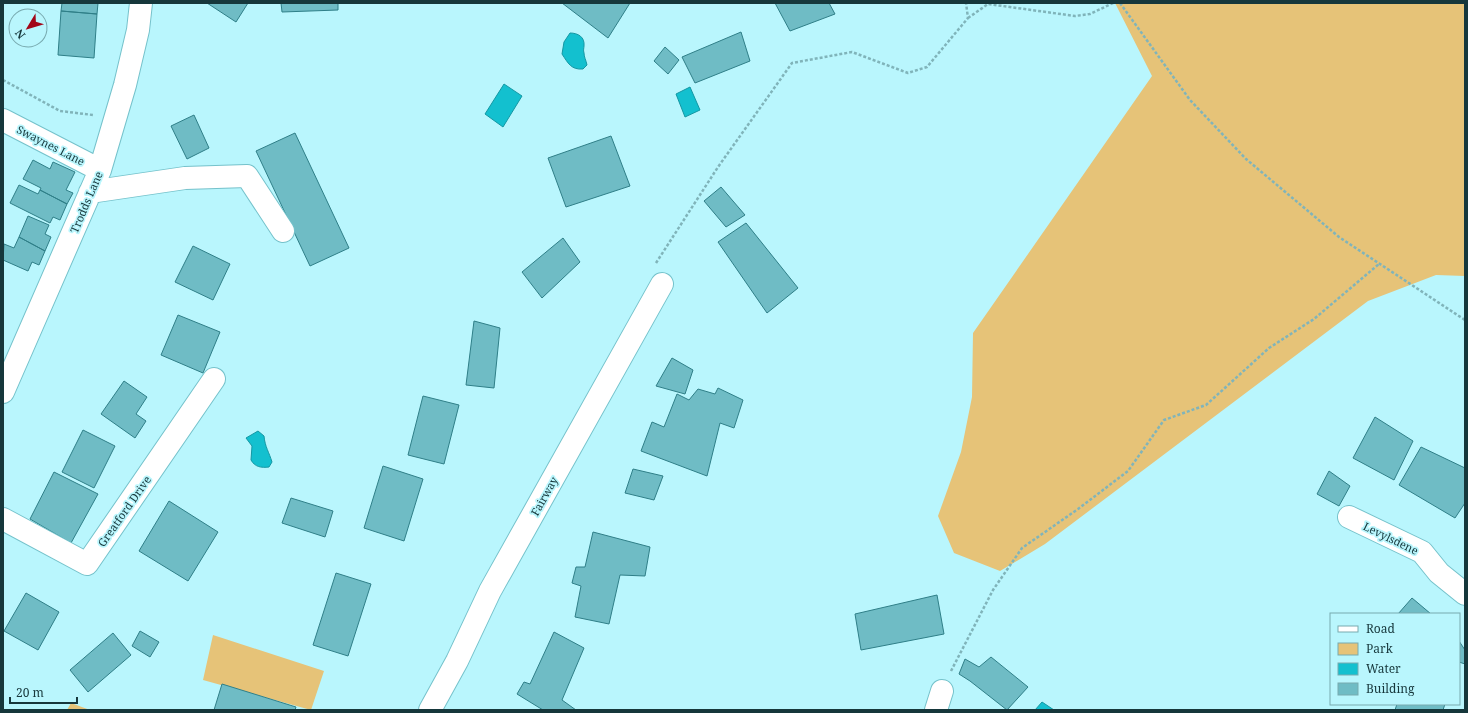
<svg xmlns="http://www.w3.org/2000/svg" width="1468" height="713" font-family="'Noto Serif',serif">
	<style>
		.green { fill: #e6c378 }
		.water { fill: #13c0cf; stroke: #1497a3 }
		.building { fill: #6fbcc5; stroke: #2f7f88 }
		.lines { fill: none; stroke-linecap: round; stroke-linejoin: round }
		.minor-casing { stroke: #75c2cb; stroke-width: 24 }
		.path { stroke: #80b4ba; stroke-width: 2.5; stroke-dasharray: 3 2; stroke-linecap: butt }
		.minor { stroke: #fff; stroke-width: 22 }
		.labels { text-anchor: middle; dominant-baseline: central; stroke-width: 3.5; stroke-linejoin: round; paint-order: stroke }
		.street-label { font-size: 11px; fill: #16373b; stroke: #b9f6fd }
	</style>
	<rect width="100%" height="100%" fill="#b9f6fd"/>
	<!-- green -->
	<path class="green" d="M1115 3H1465V276L1436 275 1368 301 1045 544 1000 571 954 553 938 516 961 452 972 397 973 333 1152 76Z
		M213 635 324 671 311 710 203 680Z
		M71 703 90 710H67Z"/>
	<!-- water -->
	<path class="water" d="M570 33C578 33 585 37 584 46 584 48 583 50 584 53 584 57 586 60 587 65L583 69C571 70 568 63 562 54L564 42Z
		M504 84 522 96 503 127 485 114Z
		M690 87 700 110 685 117 676 94Z
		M258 431 264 436C265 447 269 452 272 462L269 467C261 468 255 467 251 460L252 446 246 438Z
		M1042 702 1054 710H1035Z"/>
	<!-- building -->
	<path class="building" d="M62 3H98L97 14 61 11Z
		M207 3H248L236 22Z
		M281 3H338V10L282 12Z
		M562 3H630L608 38Z
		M775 3H829L835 14 790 31Z
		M61 11 97 14 94 58 58 55Z
		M741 32 750 61 695 83 682 57Z
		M665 47 679 60 668 74 654 61Z
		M194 115 209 148 187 159 171 126Z
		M295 133 349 248 310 266 256 151Z
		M611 136 630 186 566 207 548 158Z
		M33 160 50 169 53 162 75 172 66 190 73 193 67 204 40 190 41 188 23 179Z
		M19 185 38 194 40 190 67 204 60 220 53 217 50 223 10 203Z
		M721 187 745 215 726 227 704 201Z
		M28 216 49 225 45 234 51 237 45 251 19 237Z
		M746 223 798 288 767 313 718 242Z
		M19 237 45 251 39 265 32 262 28 271 3 260 4 244 14 248Z
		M563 238 580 262 542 298 522 272Z
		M193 246 230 264 213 300 175 282Z
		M178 315 220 332 203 373 161 355Z
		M474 321 500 328 494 388 466 385Z
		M672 358 693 370 685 394 656 386Z
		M124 381 147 397 136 414 146 421 135 438 101 414Z
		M718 388 743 400 734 428 720 423 707 476 641 451 652 422 664 427 677 394 689 400 698 389 715 394Z
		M423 396 459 405 444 464 408 455Z
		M1375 417 1413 441 1394 480 1353 458Z
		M83 430 115 446 94 488 62 472Z
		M1421 447 1465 468V503L1455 518 1399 485Z
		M383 466 423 479 404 541 364 528Z
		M633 469 663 476 654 500 625 493Z
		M1329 471 1350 486 1339 506 1317 494Z
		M54 472 98 494 71 543 30 519Z
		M291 498 333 511 325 537 282 523Z
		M169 501 218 532 188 581 139 551Z
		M593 532 650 547 645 576 620 575 609 624 575 617 581 586 572 583 576 567H585Z
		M336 573 371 584 348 656 313 645Z
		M26 593 59 612 38 650 4 631Z
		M937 595 944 634 861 650 855 614Z
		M1412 598 1431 614H1398Z
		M140 631 159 642 150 657 132 646Z
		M554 632 584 648 562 700 576 710H543L517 694 524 682 530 684Z
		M113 633 131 655 88 692 70 670Z
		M1459 641 1465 650V664L1459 662Z
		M991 657 1028 687 1007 710 970 681 959 674 965 659 979 667Z
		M222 684 296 707 295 710H214Z
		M1397 704H1445L1443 710H1395Z"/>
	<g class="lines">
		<defs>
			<path id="minor" d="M3 120 100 170
				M90 192 185 178 247 176 283 231
				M3 392 100 170 125 85 138 30 141 3
				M1349 517 1422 552 1439 573 1465 594
				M3 519 87 564 214 379
				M430 710 457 661 490 591 662 284
				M936 710 942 691"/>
		</defs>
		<!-- minor casing -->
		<use href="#minor" class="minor-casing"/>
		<!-- path -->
		<path class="path" d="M1120 3 1190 100 1246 159 1339 237 1465 320
			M968 18 988 4 1075 16 1090 14 1113 3
			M3 80 60 111 93 115
			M656 263 718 167 792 63 852 52 908 73 927 67 968 18 966 3
			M951 671 993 590 1022 548 1078 509 1128 471 1164 420 1206 405 1269 348 1314 319 1379 264"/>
		<!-- minor -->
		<use href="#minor" class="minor"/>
	</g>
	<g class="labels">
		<!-- street labels -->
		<g class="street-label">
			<text transform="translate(51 145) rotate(27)">Swaynes Lane</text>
			<text transform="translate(86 202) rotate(-67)">Trodds Lane</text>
			<text transform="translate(544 496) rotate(-61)">Fairway</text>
			<text transform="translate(124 511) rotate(-55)">Greatford Drive</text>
			<text transform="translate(1391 538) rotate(26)">Levylsdene</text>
		</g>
	</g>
	<!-- border -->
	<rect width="1468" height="713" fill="none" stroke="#16373b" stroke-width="8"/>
	<!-- legend -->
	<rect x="1330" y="613" width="130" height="92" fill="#b9f6fd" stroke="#78aaaf"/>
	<rect x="1338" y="626" width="20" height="6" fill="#ffffff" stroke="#78aaaf"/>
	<text x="1366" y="633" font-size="12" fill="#16373b">Road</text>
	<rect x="1338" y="643" width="20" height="12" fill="#e6c378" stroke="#78aaaf"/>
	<text x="1366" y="653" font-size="12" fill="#16373b">Park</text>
	<rect x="1338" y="663" width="20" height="12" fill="#13c0cf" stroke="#78aaaf"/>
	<text x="1366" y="673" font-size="12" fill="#16373b">Water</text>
	<rect x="1338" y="683" width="20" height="12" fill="#6fbcc5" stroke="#78aaaf"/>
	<text x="1366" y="693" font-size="12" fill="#16373b">Building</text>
	<!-- north arrow -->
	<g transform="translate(28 28) rotate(232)"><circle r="19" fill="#b9f6fd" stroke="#78aaaf"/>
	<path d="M0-3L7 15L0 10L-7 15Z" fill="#a20618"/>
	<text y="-6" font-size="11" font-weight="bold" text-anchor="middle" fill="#16373b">N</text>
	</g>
	<!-- scale -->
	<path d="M10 697v6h67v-6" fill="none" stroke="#16373b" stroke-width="2"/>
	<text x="16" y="697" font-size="12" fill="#16373b" stroke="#b9f6fd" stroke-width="3" paint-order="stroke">20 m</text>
</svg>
